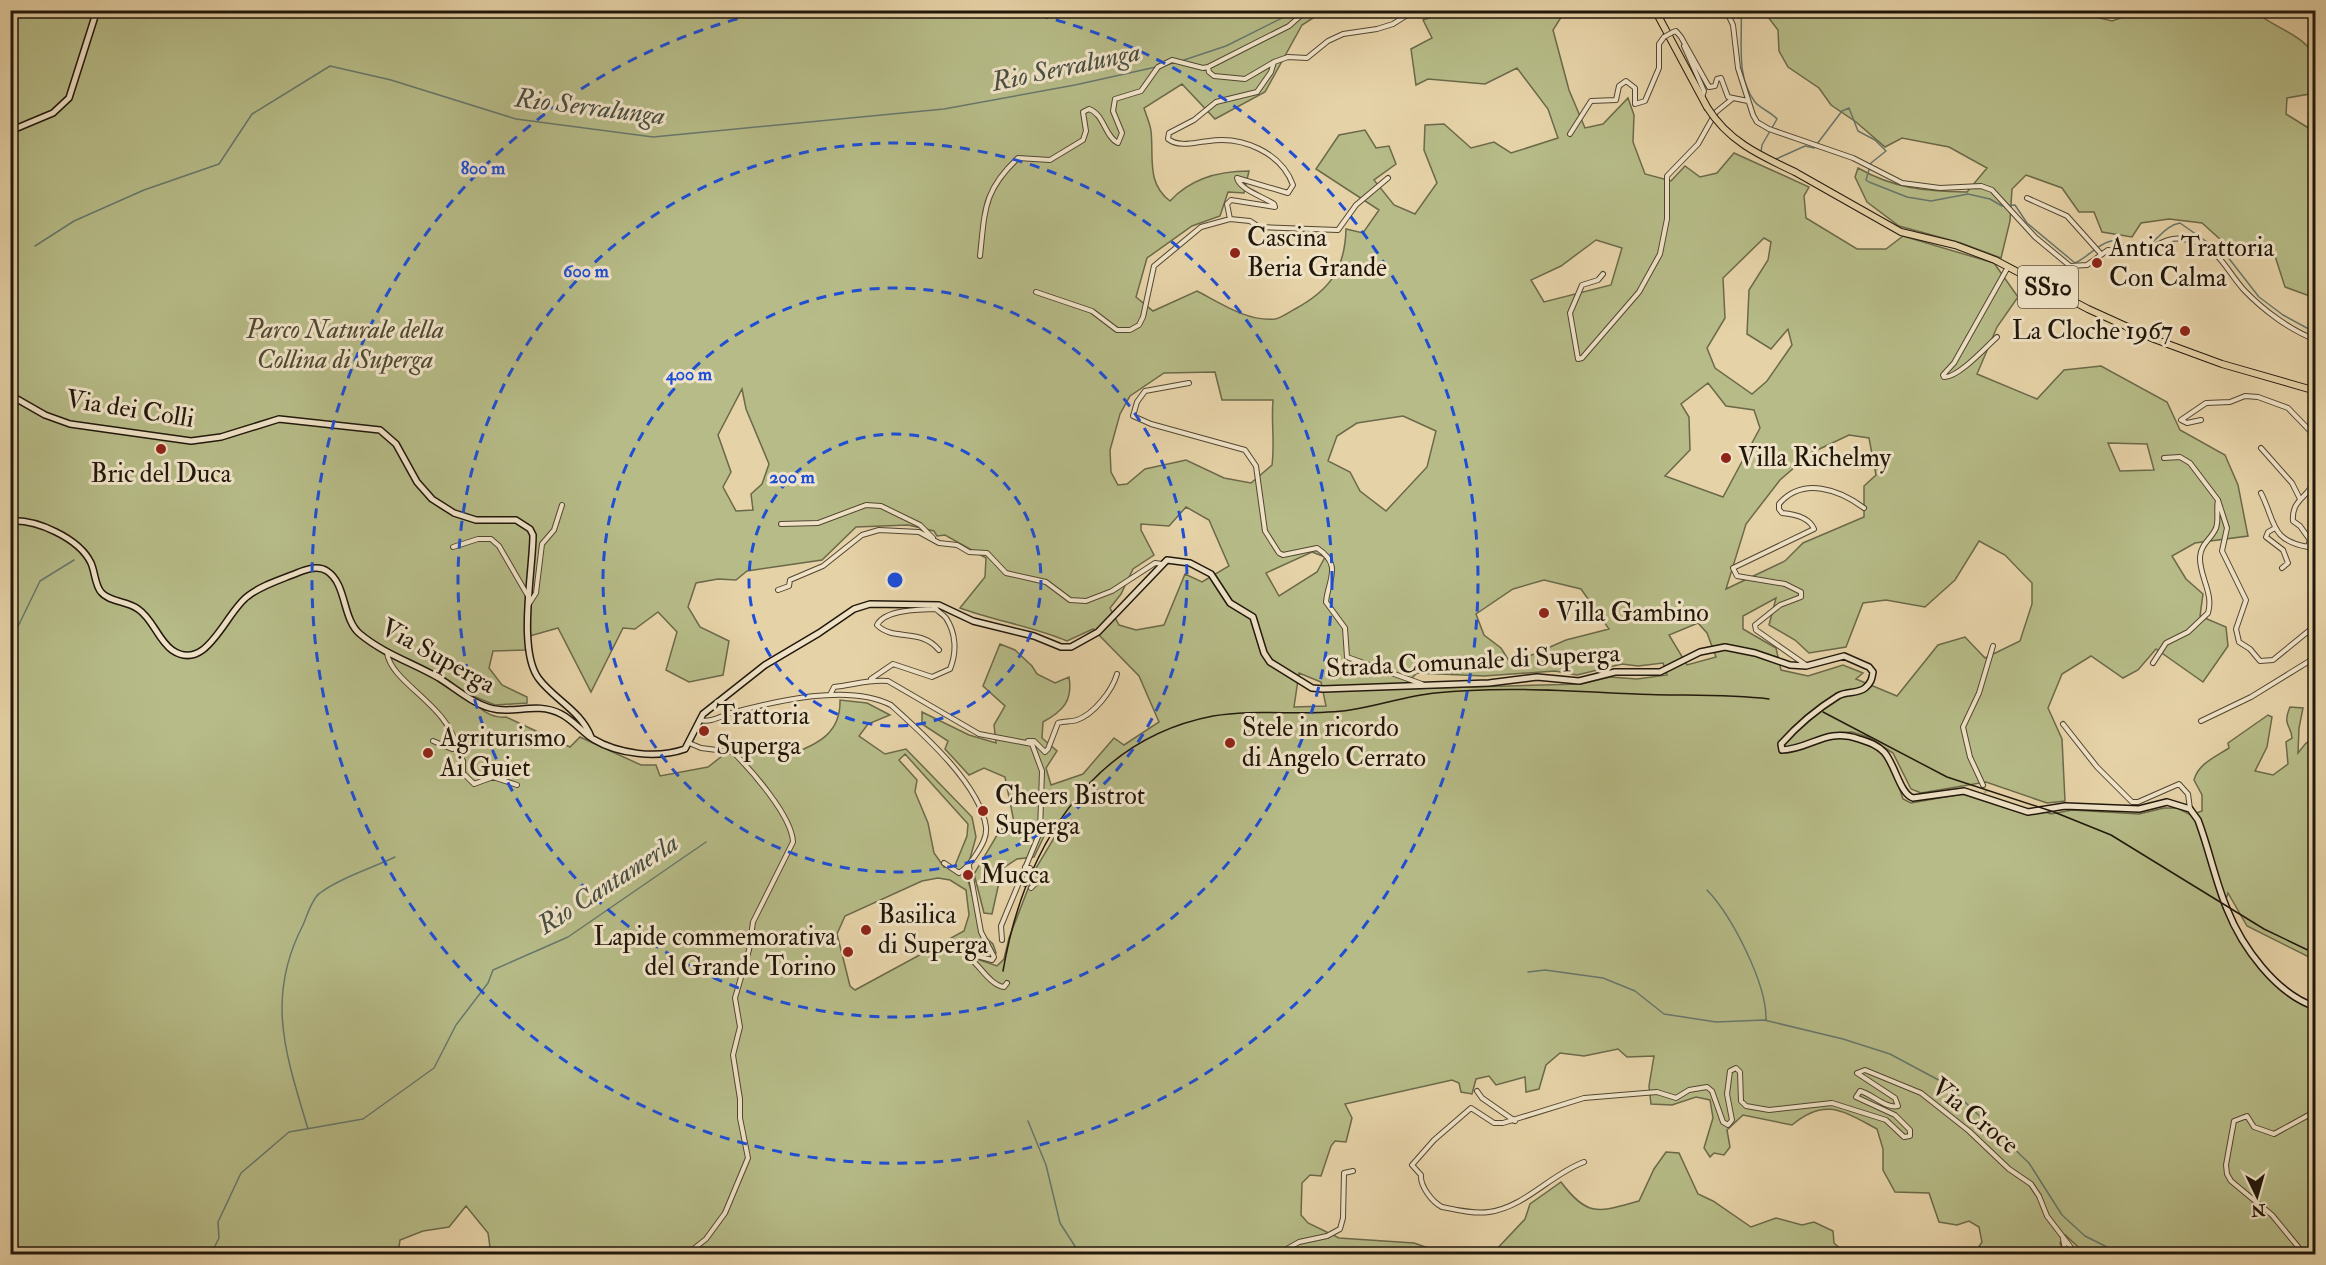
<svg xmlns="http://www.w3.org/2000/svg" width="2326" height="1265" font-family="'IM FELL Double Pica',serif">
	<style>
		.green { fill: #b6bb87; stroke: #6b6949; stroke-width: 1.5; fill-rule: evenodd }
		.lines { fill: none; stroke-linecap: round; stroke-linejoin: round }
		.stream { stroke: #67776c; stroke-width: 1.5 }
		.street-tunnel { stroke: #bead88; stroke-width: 4; stroke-dasharray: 4 2; stroke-linecap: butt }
		.street-casing { stroke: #524632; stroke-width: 6 }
		.secondary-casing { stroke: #20170b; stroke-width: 8 }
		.primary-casing { stroke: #20170b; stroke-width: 8 }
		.street { stroke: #efe2c6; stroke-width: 4 }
		.secondary { stroke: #efe2c6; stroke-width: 5 }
		.primary { stroke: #e6d2a7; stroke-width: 6 }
		.tram { stroke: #20170b; stroke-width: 1.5 }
		.street-bridge-casing { stroke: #524632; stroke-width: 6; stroke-linecap: butt }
		.primary-bridge-casing { stroke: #20170b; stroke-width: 8; stroke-linecap: butt }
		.street-bridge { stroke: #efe2c6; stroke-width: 4 }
		.primary-bridge { stroke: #e6d2a7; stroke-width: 6 }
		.ring { fill: none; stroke: #1d4ed8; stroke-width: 3; stroke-dasharray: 10 8 }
		.poi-dot { fill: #8f2418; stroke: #efe2c6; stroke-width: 2 }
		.labels { text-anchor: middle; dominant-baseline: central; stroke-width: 6; stroke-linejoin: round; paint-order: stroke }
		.shield { fill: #efe2c6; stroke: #5e5443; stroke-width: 1.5 }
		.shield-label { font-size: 24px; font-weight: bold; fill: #20170b }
		.poi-label { font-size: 26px; fill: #20170b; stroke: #efe2c6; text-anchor: start }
		.park-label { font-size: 26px; font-style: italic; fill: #4d4830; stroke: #efe2c6 }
		.street-label { font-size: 26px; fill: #20170b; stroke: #efe2c6 }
		.water-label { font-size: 27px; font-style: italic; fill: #494f43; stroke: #efe2c6 }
		.centre { fill: #1d4ed8; stroke: #efe2c6; stroke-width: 3 }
		.ring-label { font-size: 18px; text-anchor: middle; font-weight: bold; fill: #1d4ed8; stroke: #efe2c6; stroke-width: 6; stroke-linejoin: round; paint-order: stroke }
	</style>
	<rect width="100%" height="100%" fill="#e6d2a7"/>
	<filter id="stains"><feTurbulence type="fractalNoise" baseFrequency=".00333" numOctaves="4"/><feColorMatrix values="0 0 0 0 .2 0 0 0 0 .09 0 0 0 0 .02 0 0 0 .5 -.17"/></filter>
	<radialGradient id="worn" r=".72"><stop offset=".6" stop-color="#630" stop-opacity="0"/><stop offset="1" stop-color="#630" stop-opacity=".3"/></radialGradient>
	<!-- green -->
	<path class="green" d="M1994 10H2068L2112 21 2140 11H2254C2270 26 2312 38 2315 60 2317 70 2315 83 2315 93L2287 98 2286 114 2315 132V298L2285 287 2275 256 2243 247 2231 249 2202 223 2169 219 2141 223 2132 237 2102 232 2094 212H2079L2062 188 2026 175 2012 189 2010 221 2001 258 1961 243 1899 226 1867 202 1855 177 1858 168C1895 189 1925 191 1967 192L1987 168 1949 147 1902 138 1885 147 1856 122 1831 105 1819 88 1788 67 1779 51 1778 30 1765 13 1738 18 1733 11Z
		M10 11H1324L1302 25 1265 92 1215 119 1182 84 1144 108C1146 115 1150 123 1151 131 1154 157 1146 183 1170 201 1190 179 1220 171 1249 171L1244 193 1228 192 1220 216 1192 226 1147 258 1136 297 1153 311 1197 291C1220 303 1248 322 1275 319 1281 318 1289 312 1295 309 1330 290 1345 269 1346 229L1363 233 1379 210 1316 169 1339 135 1365 130 1376 148 1389 146 1396 164 1374 180 1394 205 1415 214 1437 183 1424 150 1425 125 1444 124 1471 148 1494 142 1511 153 1558 138 1548 109 1517 68 1485 84 1428 79 1416 85 1411 49 1432 38 1423 20 1449 11H1565L1553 30 1569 90 1585 128 1603 124 1628 98 1634 115 1633 142 1645 174 1671 181 1685 166 1700 177 1717 173 1734 153 1809 187 1804 196 1806 218 1857 249H1886L1903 236 1994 263 2018 297 1997 327 1977 374 2037 399 2064 370 2101 366 2167 402 2180 430 2225 455 2238 485 2248 536 2195 543 2172 556 2186 579 2203 594 2200 616 2226 627 2228 646 2203 682 2156 649 2138 670 2123 678 2091 656 2062 674 2048 708 2062 739 2065 801 2047 803 1986 782 1921 793 1911 789 1893 753 1868 737 1852 732 1832 733C1881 747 1887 749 1903 799L1911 803 1962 794 2027 815 2043 811 2051 814 2072 810 2139 814 2164 808H2177L2191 815 2202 811V795L2194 780C2198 764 2215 757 2229 748L2228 743 2268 715 2272 717 2267 747 2255 771 2273 775 2288 764 2286 742 2292 738C2291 724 2282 726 2290 707L2303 708 2299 728 2298 753 2306 743 2316 738 2315 960 2247 926 2228 893 2223 908C2248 952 2266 989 2315 1009V1254H2086L2065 1235 2060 1243 2064 1254H1974L1982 1242 1979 1227 1969 1221 1957 1225 1939 1222 1929 1193 1895 1192 1883 1170V1149L1877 1129C1843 1111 1825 1097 1792 1125L1743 1115 1727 1130 1730 1147 1724 1155 1714 1153 1710 1157 1704 1148 1713 1118 1710 1100 1696 1097 1672 1105 1651 1104 1649 1086 1654 1056 1627 1057 1618 1049 1584 1056 1560 1053 1546 1065 1539 1089 1526 1092 1525 1077 1496 1085 1489 1076 1476 1079 1472 1094 1461 1092 1459 1083 1452 1080 1345 1104 1352 1118 1346 1142 1335 1141 1331 1146 1321 1176 1310 1175 1302 1183 1301 1215 1308 1223 1339 1238 1414 1243 1431 1249 1439 1254H491L488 1233 466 1206 449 1227 423 1231 400 1240 398 1254H11ZM1764 238 1771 242 1768 260 1749 290 1747 334 1771 349 1788 329 1792 345 1767 381 1752 394 1715 368 1707 348 1725 318 1723 278ZM1596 240 1622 248 1611 285 1544 302 1531 280 1561 266ZM1215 372 1222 400H1273C1271 422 1275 442 1272 465L1251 483 1224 478 1186 460 1145 469 1127 484 1118 485 1111 472 1110 450 1120 414 1130 396 1164 373ZM1708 383 1726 406 1754 410 1760 428 1723 497 1665 476 1690 450 1689 417 1681 404ZM742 389 746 409 769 464 762 484 751 494 753 510 736 511 723 487 731 472 718 435ZM1403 416 1436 431 1427 467 1386 511 1360 491 1350 472 1328 461 1337 436 1357 423ZM1849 435 1869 438 1876 475 1864 486V517L1803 543 1785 561 1726 589 1746 524 1780 480 1811 453ZM2108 443 2147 444 2154 470 2120 471ZM1186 507 1209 520 1229 566 1202 582 1185 574 1164 625 1136 630 1119 625 1110 608 1121 594 1133 569 1154 555 1141 530V524L1169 526ZM908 525 934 531 937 536 945 535 986 558 985 577 960 608C995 621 1032 626 1067 641L1093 629 1139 676 1159 722 1124 745 1114 738 1083 774 1051 785 1046 768 1057 751 1042 738 1043 722C1063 711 1073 701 1069 677L1055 683 1037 674 1032 666 1015 650 1000 644 983 686 1005 706 994 725 996 743 969 735 922 712V724L948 741 945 749 969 775 984 768 1005 777 1014 822 1000 830 974 874 984 913 992 914 1002 869 1017 859 1034 857 1049 826 1057 833 1036 868 1009 938 1004 959 997 966 977 959 981 952 996 953 993 944 984 936 966 873 976 837 972 817 906 749 885 754 859 736 868 724 890 715 867 703 840 700C841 737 813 745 785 757L756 747 735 746 708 767 660 776 656 765H641L580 737 570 747 506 717C487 719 476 704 463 692L495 705 527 703V697L502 685 489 668 493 651 526 650V637L558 628 591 692 623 628 635 629 658 612 677 632 666 670 689 682 723 675 729 641 700 627 688 607 696 583 718 579 736 580 747 571 822 560 856 527ZM1979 541 2005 555 2032 583V604L2020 641 1985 658 1965 637 1938 645 1897 696 1856 679 1863 673 1843 665 1808 676 1781 670 1776 648 1743 629V616L1776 598 1769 625 1795 640 1809 653 1846 647 1863 603 1886 600 1925 607 1955 580ZM1312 552 1325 557 1317 572 1279 596 1266 573ZM1544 580 1581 589 1609 629 1566 640 1511 664 1501 648 1484 635 1476 614 1513 589ZM1698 623 1707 633 1716 657 1687 665 1669 635ZM1663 663 1667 675 1637 679 1610 677 1581 684 1401 689 1417 673 1484 676 1555 671 1577 675 1622 664 1638 666ZM1299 673 1321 682 1326 706 1294 707ZM905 754 968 824 967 836 954 868 944 867 934 853 928 823 915 792 917 780 899 760ZM938 878 950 880 966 890 969 915 964 931 855 990 850 986 837 934 845 916 922 881Z
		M1666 1152 1679 1153 1698 1194 1713 1201 1751 1227 1776 1218 1802 1225 1814 1222 1833 1231 1834 1243 1846 1254H1486L1493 1253 1525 1219 1530 1204 1561 1182C1588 1218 1599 1212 1639 1201L1654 1169Z"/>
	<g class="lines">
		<!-- stream -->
		<path class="stream" d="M1741 10C1743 41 1735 75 1755 102 1761 109 1771 112 1777 119L1762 145 1761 152
			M1181 61 1226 46 1298 10
			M1166 65 1176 62
			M1776 159 1805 146 1814 148 1842 111 1849 108 1858 131 1875 140 1886 151 1871 163 1866 180 1869 182 1907 197 1931 201 1968 194 1990 199 2002 206 2015 205 2027 223 2075 263C2087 258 2099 243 2111 241 2122 240 2130 253 2142 249 2158 242 2163 226 2180 223L2227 256 2259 297 2283 315 2316 333
			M35 246 74 221 144 190 219 164 252 114 330 66 391 80 516 119 653 137 944 109 1075 85 1156 67
			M10 643 40 581 74 560
			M1707 890C1732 916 1767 984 1766 1020
			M1528 972 1545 970 1603 978 1635 991 1664 1014 1716 1022 1764 1020 1843 1039 1890 1054 1946 1084 2029 1163 2062 1215 2085 1236 2121 1254
			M1028 1121 1046 1165 1060 1223 1080 1254
			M308 1129C286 1055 265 998 303 925 307 916 312 898 320 893 340 878 372 868 395 857
			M211 1254 219 1238 218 1222 241 1173 289 1132 363 1119 434 1068 456 1025 488 983 493 970 568 937 706 842"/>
		<!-- street-tunnel -->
		<path class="street-tunnel" d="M1983 785 1986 793"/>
		<defs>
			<path id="street" d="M1726 10 1733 25 1738 68 1753 115 1757 122 1769 129 1853 158 1902 183 1940 188 1981 186 1992 190 2035 237 2070 266 2087 265 2108 250C2118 251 2130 255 2140 253 2156 248 2165 236 2183 239 2218 243 2224 268 2244 290 2263 310 2290 330 2316 340
				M2307 10 2312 20
				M1673 32 1676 31 1681 37 1709 87 1715 86 1717 79 1721 78 1728 97 1748 101
				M1684 46 1704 91 1702 97
				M1274 62 1288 57 1307 58 1328 41 1343 34 1377 29 1393 24 1415 10
				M1208 67 1209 72 1214 76 1245 79 1274 62 1271 72 1257 92 1216 102 1194 120 1169 133 1168 139C1180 148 1195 142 1209 141 1242 136 1281 152 1293 185L1288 193 1237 178C1240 190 1264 197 1274 204L1275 207 1231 200 1227 204 1230 219 1250 221 1259 227 1338 230 1356 205 1388 178
				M1570 134 1591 101 1616 100 1619 86 1626 81 1635 88V104L1645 101 1659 68V44L1664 37
				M2027 198 2067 216 2101 254
				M980 256C985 210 983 191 1018 158L1050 160 1083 140 1086 131 1083 112 1089 109C1104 114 1105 137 1118 143L1122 133 1113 111 1115 99 1141 91 1158 67 1172 60 1203 68 1208 67 1289 26 1307 10
				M1603 274 1598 280 1582 285 1570 313 1578 359 1582 358 1639 292 1660 254 1667 219V176L1698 144 1716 112 1732 99
				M1036 292 1092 311 1117 330H1130L1139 325 1143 317 1154 266 1201 227 1230 219
				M1997 337C1986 347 1958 378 1944 377L1943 375 1954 363 2008 267
				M1189 383 1145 391 1137 402 1133 416 1151 424 1245 450 1256 466 1265 531 1279 553 1283 555 1317 548C1343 565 1328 580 1326 602L1345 628 1347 657 1422 684
				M2201 420 2187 423 2181 420 2206 403 2230 402 2245 396 2258 397 2288 408 2314 435
				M2261 448 2292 483 2300 499
				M2164 458 2180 457 2190 463 2218 500
				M2261 493C2276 523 2270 540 2308 547L2310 540 2300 526 2293 521C2291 498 2311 497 2314 479 2316 463 2310 447 2316 430
				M781 524 818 523 866 505 881 506 920 525 933 538
				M2275 528 2268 532 2266 537 2283 550 2288 563 2282 568
				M453 547 478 539H491L499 546 528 596
				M778 590 789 586 790 580 823 566 862 535 879 530 919 532 939 543 957 545 969 552 987 553 1006 573 1046 582 1070 600 1086 601 1112 591 1155 563 1162 564
				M529 604 536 593 542 544 554 530 562 505
				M935 609C919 610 885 609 877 625 894 642 920 627 939 650
				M387 653C392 684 448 704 457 748L452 749 433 741
				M2153 663 2166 643 2188 632 2208 613C2214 593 2199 576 2200 557 2201 543 2211 540 2216 528 2219 520 2216 509 2218 500L2227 528 2222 551 2246 600 2236 629 2239 642 2250 649 2260 661 2273 660 2316 625
				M1806 665 1756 630 1755 625 1780 605 1801 597V592L1785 584 1737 576 1733 568 1814 529C1809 517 1794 514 1782 513L1779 509V504C1803 476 1840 490 1864 508
				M871 679 893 664 932 677 950 669C957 652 956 633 946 618 942 613 936 611 933 605
				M830 695 834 687C853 685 870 679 888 681L979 734 1032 744 1042 771 1040 832 1001 926 1002 940
				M700 720C710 723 721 716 731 713 776 701 849 683 891 705 922 733 980 784 986 827 987 837 982 845 977 853 972 861 967 868 959 873L944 863
				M2201 721 2251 697 2316 657
				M2063 724 2097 767 2132 802H2138L2179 784 2188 794 2190 809
				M1028 741H1034L1045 752 1048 749 1058 723C1064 721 1071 722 1077 720 1094 714 1112 691 1117 674
				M457 748 463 761V773L474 784 493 777 517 785
				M1983 785 1970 757 1963 727 1979 693 1993 646
				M969 866 981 932 994 957 992 960 977 956 972 960C982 969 991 985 1004 987L1007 983
				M1025 884 1030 868 1025 867
				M1031 888 1042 877
				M1477 1091 1482 1098 1515 1121
				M1584 1162C1551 1174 1525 1207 1489 1212 1474 1214 1457 1210 1442 1207 1432 1202 1420 1186 1421 1175L1412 1165 1434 1140 1471 1108 1494 1123H1503L1584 1098 1657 1092 1676 1098 1689 1090 1707 1087 1712 1091 1723 1122 1728 1125 1732 1120 1727 1094 1730 1071 1736 1068 1740 1072 1741 1101 1746 1106 1769 1110 1832 1103 1886 1120 1904 1137 1910 1136V1130L1895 1115 1856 1097 1860 1091C1872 1094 1886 1109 1898 1106L1895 1098 1857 1073 1865 1070 1921 1093 1969 1131 2009 1169 2031 1184 2039 1196 2047 1216 2076 1254
				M2063 1239 2066 1254
				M687 1254 706 1239 725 1213 748 1158 740 1118V1099L733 1055 740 1027 735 998 749 950 753 922 793 842C792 816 751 770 733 752L701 748 689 743
				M1278 1254 1299 1242 1327 1236 1340 1229 1343 1218 1344 1173 1353 1171
				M2304 1254 2272 1215 2231 1181 2227 1174 2226 1165 2234 1121 2247 1116 2254 1127 2274 1134 2316 1111"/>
			<path id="secondary" d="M10 131 53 113 69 98 97 10
				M10 395 45 415 70 424 191 441 221 437 279 419 380 430 396 444 417 482 432 499 454 513 476 520H516L530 529 533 535C533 570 517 651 539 679 555 700 581 711 591 737
				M10 521C36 519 79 538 91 563 95 572 95 585 101 592 109 602 127 601 138 609 153 619 158 640 172 650 207 674 226 611 248 596 262 585 280 580 297 573 307 569 318 565 327 571 347 584 342 619 360 634 384 654 413 663 439 678 455 688 472 703 490 708 513 715 536 701 561 714 573 720 582 732 593 739 618 754 657 759 685 749L703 714 765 665 819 633 854 609 870 604 939 605 973 621 1034 636 1061 647H1071L1098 632 1167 560 1190 563 1211 574 1230 603 1253 617 1264 653 1270 662 1312 688 1323 689 1489 683 1537 677 1579 681 1615 672H1660L1700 652 1725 647 1755 653 1790 665 1806 666 1844 656 1869 667 1873 672C1872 679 1871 683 1865 688 1858 694 1846 691 1838 696 1817 709 1797 726 1781 744L1782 750C1811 749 1826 727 1859 739 1868 742 1876 744 1884 752 1895 764 1900 794 1913 798L1964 791 2028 812 2065 806 2139 809 2167 802 2190 809 2198 820C2209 849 2215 880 2227 909 2242 947 2276 994 2316 1007"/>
			<path id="primary" d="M1655 10 1707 107
				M1795 172 1901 232 1955 245 1995 260 2088 309 2154 339 2222 364 2316 391"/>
		</defs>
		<!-- street casing -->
		<use href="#street" class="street-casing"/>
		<!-- secondary casing -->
		<use href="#secondary" class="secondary-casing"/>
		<!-- primary casing -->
		<use href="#primary" class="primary-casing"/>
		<!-- street -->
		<use href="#street" class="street"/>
		<!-- secondary -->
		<use href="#secondary" class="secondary"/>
		<!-- primary -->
		<use href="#primary" class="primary"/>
		<!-- tram -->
		<path class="tram" d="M1823 712 1947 777 2054 812 2111 835 2264 929 2316 954
			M1003 971C1023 854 1087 740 1213 716 1258 708 1304 717 1350 710 1378 706 1406 696 1435 693 1502 686 1569 691 1636 694 1680 696 1725 694 1769 699"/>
		<defs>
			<path id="street-bridge" d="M1664 37 1673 32"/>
			<path id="primary-bridge" d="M1707 107C1728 141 1759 155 1795 172"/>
		</defs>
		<!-- street-bridge casing -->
		<use href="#street-bridge" class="street-bridge-casing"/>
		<!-- primary-bridge casing -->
		<use href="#primary-bridge" class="primary-bridge-casing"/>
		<!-- street-bridge -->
		<use href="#street-bridge" class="street-bridge"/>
		<!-- primary-bridge -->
		<use href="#primary-bridge" class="primary-bridge"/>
	</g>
	<!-- distance rings -->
	<g class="ring">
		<circle cx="895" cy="580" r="146"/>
		<circle cx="895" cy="580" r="292"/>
		<circle cx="895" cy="580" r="437"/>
		<path d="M1021 11A583 583 0 1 1 769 11"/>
	</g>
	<!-- markers -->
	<g class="poi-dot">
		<circle cx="1235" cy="253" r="6"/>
		<circle cx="2097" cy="263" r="6"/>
		<circle cx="2185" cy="331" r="6"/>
		<circle cx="161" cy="449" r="6"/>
		<circle cx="1726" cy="458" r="6"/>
		<circle cx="1544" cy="613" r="6"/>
		<circle cx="704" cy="731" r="6"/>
		<circle cx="1230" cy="743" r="6"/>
		<circle cx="428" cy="753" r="6"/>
		<circle cx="983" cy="811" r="6"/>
		<circle cx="968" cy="875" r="6"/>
		<circle cx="866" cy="930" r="6"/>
		<circle cx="848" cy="952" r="6"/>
	</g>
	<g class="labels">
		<!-- shield labels -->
		<rect class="shield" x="2018" y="266" width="60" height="42" rx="4.5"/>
		<g class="shield-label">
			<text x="2048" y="287">SS10</text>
		</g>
		<!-- poi labels -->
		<g class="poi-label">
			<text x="1247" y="238">Cascina<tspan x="1247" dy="30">Beria Grande</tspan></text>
			<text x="2109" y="248">Antica Trattoria<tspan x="2109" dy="30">Con Calma</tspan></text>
			<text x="2173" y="331" text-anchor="end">La Cloche 1967</text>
			<text x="1738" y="458">Villa Richelmy</text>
			<text x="161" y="474" text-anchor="middle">Bric del Duca</text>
			<text x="1556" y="613">Villa Gambino</text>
			<text x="716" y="716">Trattoria<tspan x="716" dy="30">Superga</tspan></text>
			<text x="1242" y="728">Stele in ricordo<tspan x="1242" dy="30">di Angelo Cerrato</tspan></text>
			<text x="440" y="738">Agriturismo<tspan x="440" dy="30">Ai Guiet</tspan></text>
			<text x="995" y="796">Cheers Bistrot<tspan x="995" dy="30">Superga</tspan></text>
			<text x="980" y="875">Mucca</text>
			<text x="878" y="915">Basilica<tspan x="878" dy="30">di Superga</tspan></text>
			<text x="836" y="937" text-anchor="end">Lapide commemorativa<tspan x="836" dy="30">del Grande Torino</tspan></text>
		</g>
		<!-- park labels -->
		<g class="park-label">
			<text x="345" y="330">Parco Naturale della<tspan x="345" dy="30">Collina di Superga</tspan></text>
		</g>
		<!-- street labels -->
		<g class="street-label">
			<text transform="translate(130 409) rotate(9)">Via dei Colli</text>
			<text transform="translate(438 656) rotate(29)">Via Superga</text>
			<text transform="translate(1473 661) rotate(-3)">Strada Comunale di Superga</text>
			<text transform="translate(1975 1116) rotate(39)">Via Croce</text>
		</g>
		<!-- water labels -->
		<g class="water-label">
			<text transform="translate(1066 67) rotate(-12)">Rio Serralunga</text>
			<text transform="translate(590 107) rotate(7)">Rio Serralunga</text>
			<text transform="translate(608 884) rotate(-33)">Rio Cantamerla</text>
		</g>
	</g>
	<circle cx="895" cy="580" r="9" class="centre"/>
	<g class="ring-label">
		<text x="483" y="174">800 m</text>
		<text x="586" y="277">600 m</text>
		<text x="689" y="380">400 m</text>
		<text x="792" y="483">200 m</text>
	</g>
	<!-- margin -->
	<rect width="2326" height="1265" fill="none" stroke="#e6d2a7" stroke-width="36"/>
	<rect x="12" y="12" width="2302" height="1241" fill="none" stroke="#20170b" stroke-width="3"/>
	<rect x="18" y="18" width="2290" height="1229" fill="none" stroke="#20170b" stroke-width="1.5"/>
	<!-- north arrow -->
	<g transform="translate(2257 1196) rotate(175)" stroke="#efe2c6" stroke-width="4.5" paint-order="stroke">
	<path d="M0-4.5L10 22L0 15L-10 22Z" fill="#20170b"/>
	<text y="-9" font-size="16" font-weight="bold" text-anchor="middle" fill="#20170b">N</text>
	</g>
	<rect width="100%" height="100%" filter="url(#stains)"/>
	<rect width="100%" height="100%" fill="url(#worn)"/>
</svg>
